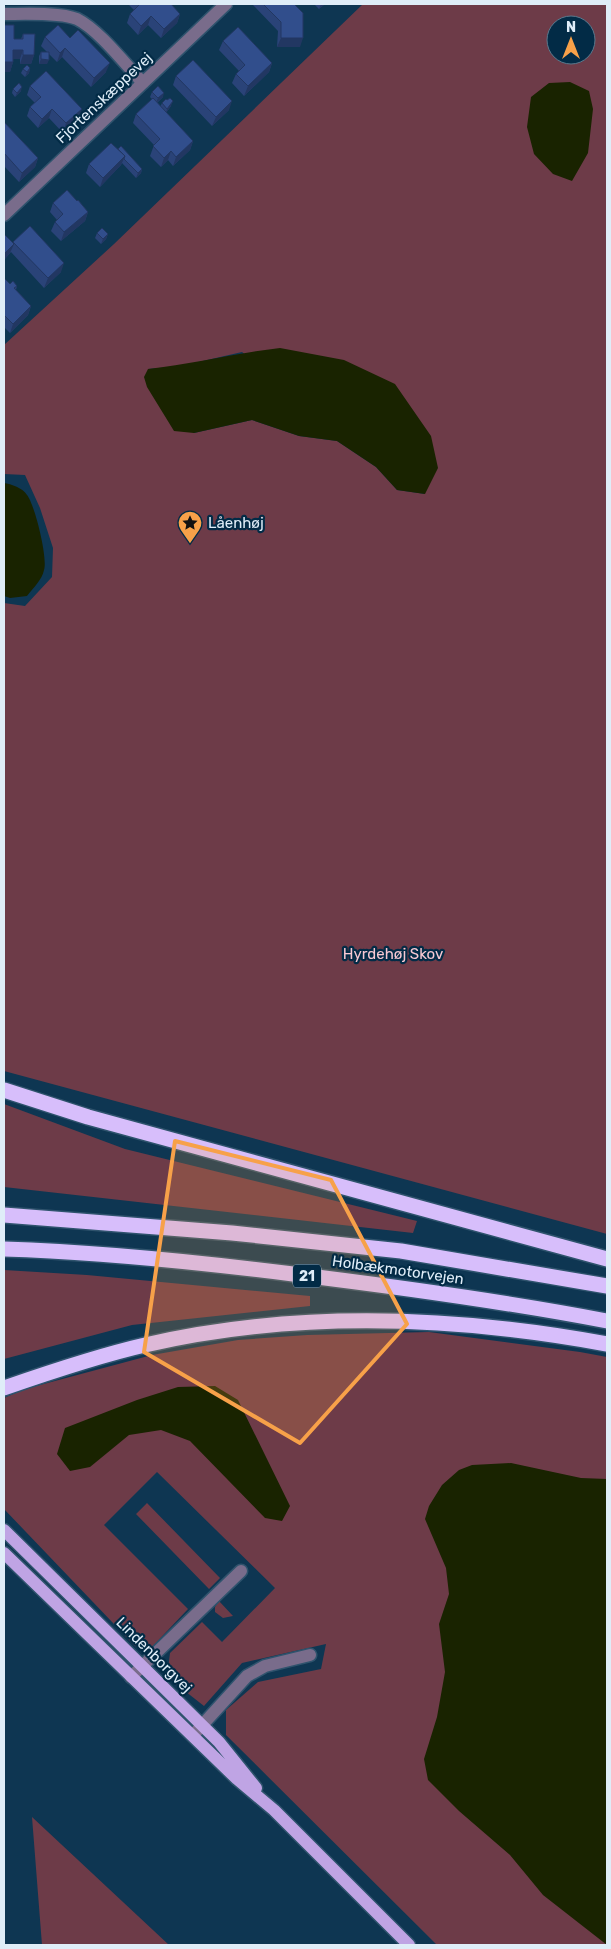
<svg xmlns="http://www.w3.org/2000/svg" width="611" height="1949" font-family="Rubik,sans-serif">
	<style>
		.green { fill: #6d3b48; fill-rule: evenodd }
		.water { fill: #192300 }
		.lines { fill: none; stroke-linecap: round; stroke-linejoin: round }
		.minor-casing { stroke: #2f536d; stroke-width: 15 }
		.major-casing { stroke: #2f536d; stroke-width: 15 }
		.highway-casing { stroke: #2f536d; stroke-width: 18 }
		.minor { stroke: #796c8b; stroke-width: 12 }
		.major { stroke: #bfa4e4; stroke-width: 12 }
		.highway { stroke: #d7befb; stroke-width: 15 }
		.wall { fill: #2a4378 }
		.shaded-wall { fill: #223762 }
		.building { fill: #314e8c; stroke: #223762 }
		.marked { fill: #f7a149; fill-opacity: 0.2; stroke: #f7a149; stroke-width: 4; stroke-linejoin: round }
		.labels { text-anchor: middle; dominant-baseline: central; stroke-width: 4.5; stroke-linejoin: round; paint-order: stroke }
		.shield { fill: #022b46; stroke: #9db3c3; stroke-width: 1 }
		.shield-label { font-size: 14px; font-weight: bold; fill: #dfedf8 }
		.street-label { font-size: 15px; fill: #dfedf8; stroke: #022b46 }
		.poi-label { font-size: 15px; fill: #dfedf8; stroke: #022b46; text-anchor: start }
		.park-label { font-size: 15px; fill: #f8c9d3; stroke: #022b46 }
	</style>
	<rect width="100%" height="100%" fill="#0e3652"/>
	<!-- green -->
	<path class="green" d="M363 4H607V1234L4 1071V603L25 606 52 577 53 548 40 508 25 475 4 474V345L114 244ZM556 25H586V55H556ZM242 352 425 494 397 490 376 467 337 441 299 436 252 420 194 433 148 369 181 366Z
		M4 1104 125 1149 417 1221 413 1233 4 1187Z
		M4 1270 87 1275 310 1296V1306L132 1325 4 1359Z
		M429 1332 580 1352 607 1357V1945H437L226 1735V1710L258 1682 321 1669 326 1644 242 1663 204 1706 167 1677 170 1653 202 1622 222 1642 275 1588 157 1472 104 1525 188 1609 151 1648 135 1646 4 1509V1398L25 1389 152 1355 238 1340 307 1335Z
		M147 1503 220 1578 209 1589 136 1514Z
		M219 1601 233 1616 223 1618 215 1612V1607Z
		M32 1817 169 1945H42Z"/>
	<!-- water -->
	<path class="water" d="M570 82 589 91 593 109 588 153 572 181 553 174 534 154 527 127 531 97 549 83Z
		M280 348 344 360 395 384 431 436 438 468 425 494 397 490 376 467 337 441 299 436 252 420 194 433 174 431 147 387 144 377 148 369C193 364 236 353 280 348Z
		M4 483C11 484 23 488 27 495 35 505 48 559 44 570 42 580 33 588 27 596L10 598 4 596Z
		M215 1386 238 1400 290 1506 282 1521 265 1518 190 1441 161 1430 129 1435 90 1467 70 1471 57 1454 65 1428 137 1400 178 1387Z
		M511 1463 581 1478 607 1479V1945L543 1895 510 1855 459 1811 428 1780 424 1759 437 1717 445 1672 439 1624 449 1594 446 1568 425 1519 429 1506 442 1485 459 1470 472 1465Z"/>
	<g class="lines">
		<defs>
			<path id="minor" d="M4 14C23 14 60 12 77 19 99 30 125 64 143 83
				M4 215 226 4
				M131 1677 241 1571
				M195 1733 247 1676 265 1666 310 1655"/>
			<path id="major" d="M4 1530 219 1742 256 1788
				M4 1553 237 1779 274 1810 409 1945"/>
			<path id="highway" d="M4 1090 88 1117 607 1259
				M4 1215 232 1233 401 1251 607 1286
				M4 1249C100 1252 197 1262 293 1274 399 1287 503 1301 607 1321
				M4 1388C50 1372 97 1356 145 1345 297 1310 455 1316 607 1344"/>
		</defs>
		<!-- minor casing -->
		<use href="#minor" class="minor-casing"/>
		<!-- major casing -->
		<use href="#major" class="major-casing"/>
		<!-- highway casing -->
		<use href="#highway" class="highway-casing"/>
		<!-- minor -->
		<use href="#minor" class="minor"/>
		<!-- major -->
		<use href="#major" class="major"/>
		<!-- highway -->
		<use href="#highway" class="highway"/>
	</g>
	<!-- wall -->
	<path class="wall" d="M128 4H171L180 14 177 23 161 38 148 25 138 35 127 23 130 14 134 10Z
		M253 4H294L300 47H277L278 31 253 5Z
		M314 4H325L319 9Z
		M4 25 14 39H21L23 34 34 55 31 64H20V59H13V62L10 72H4Z
		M45 37 70 38 106 72 91 87 62 57 57 62 49 54 47 64H39V56L41 52H47L41 46Z
		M223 41 272 63 269 72 244 96 232 83 236 74 239 71 219 50Z
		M30 68 29 73 25 77 21 73 23 69Z
		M176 76 229 110 212 126 173 85Z
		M30 86 78 118 63 133 49 118 38 128 27 116 30 107 35 103 27 95Z
		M13 89 21 91 15 97 12 93Z
		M152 92 163 97 157 103 160 107 162 103 171 106 166 113 193 141 190 150 173 166 168 160 161 167 150 156 154 145 133 123 136 114 152 99 150 97Z
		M4 122 38 158 35 167 19 182 4 166Z
		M118 149 142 169 141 173 136 178 122 163 121 165 100 187 86 173 89 164Z
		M53 203 88 212 85 221 61 241 51 231 55 222 57 220 50 212Z
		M97 233 108 234 106 239 101 244 95 238Z
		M4 234 13 243V242L61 272 44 288 11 252 4 260Z
		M4 278 10 284 17 286 16 290 31 306 28 315 10 333 4 327Z"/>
	<!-- shaded-wall -->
	<path class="shaded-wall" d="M321 4H325L319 9Z
		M180 14 177 23 161 38 164 29Z
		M151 16 148 25 138 35 141 26Z
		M281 38H303L300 47H277Z
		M65 48 62 57 57 62 60 53Z
		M13 50H23L20 59H10Z
		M23 55H34L31 64H20Z
		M41 59 49 60 47 64H39Z
		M4 62H13L10 72H4Z
		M110 63 106 72 91 87 94 78Z
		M272 63 269 72 244 96 248 86Z
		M30 68 29 73 25 77 27 72Z
		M22 87 21 91 15 97 17 93Z
		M164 93 163 97 156 103 158 98Z
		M173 101 171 106 166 113 167 109Z
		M232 101 229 110 212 126 216 117Z
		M52 109 49 118 38 128 42 119Z
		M82 109 78 118 63 133 66 123Z
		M193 141 190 150 173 166 176 157Z
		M171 151 168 160 161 167 164 158Z
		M125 156 121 165 100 187 103 178Z
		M38 158 35 167 19 182 22 173Z
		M142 169 141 173 136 178 138 173Z
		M88 212 85 221 61 241 64 232Z
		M108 234 106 239 101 244 103 239Z
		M14 244 10 253 4 260V254Z
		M64 263 61 272 44 288 48 278Z
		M31 306 28 315 10 333 13 324Z"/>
	<!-- building -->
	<path class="building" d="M140 4H171L180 14 164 29 151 16 141 26 130 14Z
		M263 4H294L303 13V38H281V22Z
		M4 25H14V39H23V34H35L34 55H23V50H13V62H4Z
		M58 25 70 38 78 30 110 63 94 78 65 48 60 53 45 37Z
		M238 27 272 63 248 86 236 74 245 65 223 41Z
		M41 52H49V60L41 59Z
		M193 60 232 101 216 117 176 76Z
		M27 65 30 68 27 72 23 69Z
		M46 71 82 109 66 123 52 109 42 119 30 107 41 97 30 86Z
		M19 83 22 87 17 93 13 89Z
		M158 86 164 93 158 98 152 92Z
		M153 98 193 141 176 157 171 151 164 158 153 146 160 139 136 114Z
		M170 98 173 101 167 109 162 103 166 99 167 100Z
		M4 122 38 158 22 173 4 153Z
		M111 143 125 156 103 178 89 164Z
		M121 146 142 169 138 173 124 159 125 156 118 149Z
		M67 190 77 201 78 200 88 212 64 232 55 222 63 214 53 203Z
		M30 226 64 263 48 278 13 242Z
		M102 228 108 234 103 239 97 233Z
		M4 234 14 244 4 254Z
		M4 278 10 284 13 281 17 286 14 288 31 306 13 324 5 316 4 317Z"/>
	<!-- marked area -->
	<path class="marked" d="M175 1141 331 1180 407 1324 300 1443 144 1352Z"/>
	<!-- icons -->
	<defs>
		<symbol id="sight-pin" viewBox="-11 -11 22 30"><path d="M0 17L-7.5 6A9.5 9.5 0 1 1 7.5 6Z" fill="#f7a149" stroke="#022b46"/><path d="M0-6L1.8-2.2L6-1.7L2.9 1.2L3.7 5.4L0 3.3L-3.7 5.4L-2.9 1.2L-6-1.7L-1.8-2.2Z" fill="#111"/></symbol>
	</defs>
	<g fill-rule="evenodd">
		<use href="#sight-pin" x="176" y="509" width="28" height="38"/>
	</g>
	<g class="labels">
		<!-- shield labels -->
		<rect class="shield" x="293" y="1264.5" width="28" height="23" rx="4"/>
		<g class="shield-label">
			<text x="307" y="1276">21</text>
		</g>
		<!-- street labels -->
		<g class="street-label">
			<text transform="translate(104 98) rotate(-43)">Fjortenskæppevej</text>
			<text transform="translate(398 1270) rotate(8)">Holbækmotorvejen</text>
			<text transform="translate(154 1655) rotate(45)">Lindenborgvej</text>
		</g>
		<!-- poi labels -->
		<g class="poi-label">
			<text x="208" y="523">Låenhøj</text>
		</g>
		<!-- park labels -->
		<g class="park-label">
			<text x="393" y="954">Hyrdehøj Skov</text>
		</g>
	</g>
	<!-- border -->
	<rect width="611" height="1949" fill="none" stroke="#dfedf8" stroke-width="10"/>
	<!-- north arrow -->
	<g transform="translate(571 40)"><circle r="24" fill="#022b46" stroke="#5a798d"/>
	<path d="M0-4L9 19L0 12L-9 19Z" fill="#f7a149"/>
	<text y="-8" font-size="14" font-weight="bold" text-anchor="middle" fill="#dfedf8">N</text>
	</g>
</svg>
